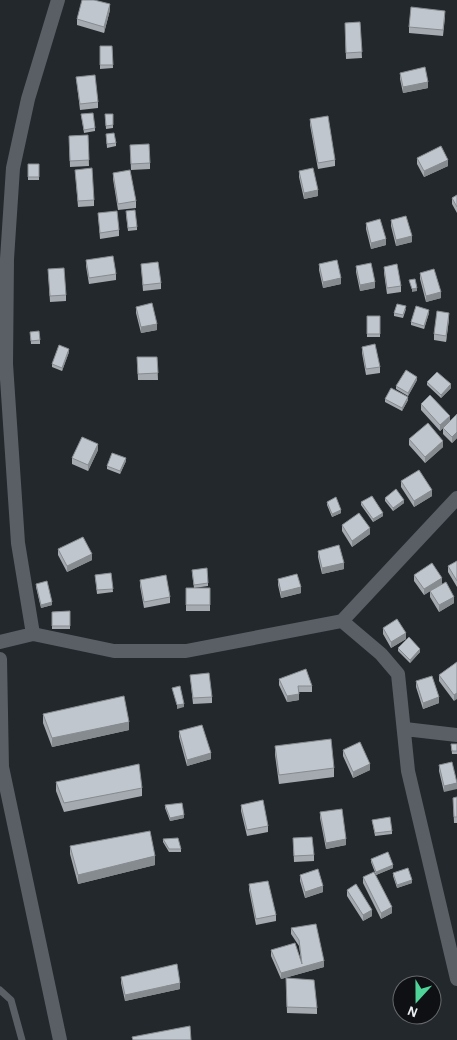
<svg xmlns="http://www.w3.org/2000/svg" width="457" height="1040" font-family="'Alegreya Sans',sans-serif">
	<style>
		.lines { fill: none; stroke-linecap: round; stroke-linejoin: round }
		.service { stroke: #5a5f66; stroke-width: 7 }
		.minor { stroke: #5a5f66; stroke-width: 14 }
		.wall { fill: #a5aab0 }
		.shaded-wall { fill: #868b90 }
		.building { fill: #c0c6cd; stroke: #868b90 }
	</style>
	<rect width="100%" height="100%" fill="#23282d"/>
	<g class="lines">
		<!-- service -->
		<path class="service" d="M0 990 11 1000 22 1040"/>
		<!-- minor -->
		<path class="minor" d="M342 621 457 498
			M33 634 18 543 6 364 7 259 13 168 28 99 58 0
			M0 642 33 634 114 651H186L342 621 381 654 398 674 408 771 457 979
			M0 659 2 767 60 1040
			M405 729 457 735"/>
	</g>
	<!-- wall -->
	<path class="wall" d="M110 10 104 33 77 25V19Z
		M445 17 443 36 409 33V27Z
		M360 22 362 58 346 59 345 23Z
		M100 46H112L113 68 100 69Z
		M400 73 428 88 403 93 400 79Z
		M76 77 98 102V108L80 110Z
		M81 114 95 128V131L84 133Z
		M105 114H113V128L106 129Z
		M310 119 335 160V166L318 169 310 125Z
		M106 134 116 143V146L107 148Z
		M88 135 89 166 70 167 69 136Z
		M130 145 150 163V169L131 170Z
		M417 158 448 166 424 177 417 164Z
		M28 164H39V180H28Z
		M75 170 94 200V206L78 207Z
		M299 171 318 196 304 199 299 177Z
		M113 173 136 201V208L118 210 113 179Z
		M457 195V213L452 204V198Z
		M98 213 119 230V236L100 239Z
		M126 214 137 227V230L128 231Z
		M391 220 412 242 396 246 391 226Z
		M366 223 386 245 371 249 366 229Z
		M86 260 116 274V280L89 284 86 266Z
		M141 264 161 283V289L143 291Z
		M319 264 341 284 323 288 319 270Z
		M356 266 375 288 360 291 356 272Z
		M384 267 401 286V292L387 294 384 273Z
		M48 269 66 295V301L50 302Z
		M420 273 441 298 426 302 420 279Z
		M136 307 157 330 141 333 136 313Z
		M406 309 403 318 394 316V313Z
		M429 313 424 329 411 325V322Z
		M367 316H380V337H367Z
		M449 319 446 342 434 340V334Z
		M30 332 40 340V344H31Z
		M362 347 380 367V373L366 375 362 353Z
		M69 352 62 371 52 367V364Z
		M137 357H157L158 380H138Z
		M417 380 408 396 396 389V386Z
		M427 382 451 388 441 398 427 385Z
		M385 399 408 400 402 411 385 402Z
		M421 404 450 421 457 414V438L452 443 443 434V428L440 431 421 410Z
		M409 439 443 447 425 463 409 445Z
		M98 450 88 471 72 464V458Z
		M126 461 120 474 107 469V466Z
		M401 481 432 496 414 507 401 487Z
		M385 498 404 503 393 511 385 501Z
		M327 502 341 513 332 517 327 505Z
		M361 502 383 516 373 522 361 505Z
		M342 525 370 534 352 547 342 531Z
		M58 549 92 560 67 572 58 555Z
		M318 551 344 569 322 574 318 557Z
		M457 561V587L448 572V566Z
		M111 573 113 592 97 594 95 575Z
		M192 573 208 583V586L194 588Z
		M414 575 442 584 454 603 439 612 430 597V591L424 595 414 581Z
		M278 579 301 593 281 598 278 585Z
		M140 580 170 597V603L144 608 140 586Z
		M36 584 52 605 41 608 36 587Z
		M186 588H210V611H186Z
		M70 611V629H52V612Z
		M383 628 406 639 391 648 383 634Z
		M398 648 420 652 410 663 398 651Z
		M457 662 454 701 439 681V675Z
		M190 675 212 697V703L193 704Z
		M279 679 312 686V692H299V700L287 702 279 685Z
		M416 681 439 703 423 709 416 687Z
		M43 714 129 730 52 747 43 723Z
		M179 731 211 759 187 766 179 737Z
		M451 744H457V754H452Z
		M275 746 334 768V777L279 784 275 755Z
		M343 750 370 770 353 778 343 756Z
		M452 762 444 792 439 771V765Z
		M56 782 142 788V796L64 812 56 791Z
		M457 797V823H454L453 798Z
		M165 805 184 818 170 821 165 808Z
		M241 805 268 826V832L247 836 241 811Z
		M320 812 346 845 326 849 320 818Z
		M372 820 392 831V834L375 836Z
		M293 838 314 855V861L294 862Z
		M163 839 181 849V852H169L163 842Z
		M70 846 155 865 78 884 70 854Z
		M371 859 393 868 376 875 371 862Z
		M393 873 412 883 397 888 393 876Z
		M300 875 323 892 305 898 300 881Z
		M363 877 392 913 381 919 363 883Z
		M249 884 276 915V921L256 925 249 890Z
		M347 890 372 916 363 921 347 896Z
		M291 928 324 967 281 979 271 956V950L301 960 299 946 291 934Z
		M121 977 180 989 125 1001 121 983Z
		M286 978 317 1008V1014L287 1013Z"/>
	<!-- shaded-wall -->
	<path class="shaded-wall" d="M110 4V10L104 33V27Z
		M428 82V88L403 93V87Z
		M448 160V166L424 177V171Z
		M318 190V196L304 199V193Z
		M412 236V242L396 246V240Z
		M386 239V245L371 249V243Z
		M341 278V284L323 288V282Z
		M375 282V288L360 291V285Z
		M417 288V291L412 292V289Z
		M441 292V298L426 302V296Z
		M429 310V313L424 329V326Z
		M449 313V319L446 342V336Z
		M157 324V330L141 333V327Z
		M69 349V352L62 371V368Z
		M417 377V380L408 396V393Z
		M451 384V388L441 398V395Z
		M408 397V400L402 411V408Z
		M450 416V422L440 431V425Z
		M457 432V438L452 443V437Z
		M443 441V447L425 463V457Z
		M98 444V450L88 471V465Z
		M126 458V461L120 474V471Z
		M432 490V496L414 507V501Z
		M404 500V503L393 511V508Z
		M341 510V513L332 517V514Z
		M383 513V516L373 522V519Z
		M370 528V534L352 547V541Z
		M92 554V560L67 572V566Z
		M344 563V569L322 574V568Z
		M442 578V584L424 595V589Z
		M301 587V593L281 598V592Z
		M454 597V603L439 612V605Z
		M52 602V605L41 608V605Z
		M406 633V639L391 648V642Z
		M420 649V652L410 663V660Z
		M457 693V699L454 701V695Z
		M299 694V700L287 702V696Z
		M439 697V703L423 709V703Z
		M184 704V707L177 709V705Z
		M129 722V730L52 747V738Z
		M211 753V759L187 766V760Z
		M370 764V770L353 778V772Z
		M457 783V789L444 792V786Z
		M184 815V818L170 821V818Z
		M346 839V845L326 849V843Z
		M155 856V865L78 884V875Z
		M393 865V868L376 875V872Z
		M412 880V883L397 888V885Z
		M323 886V892L305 898V892Z
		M392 907V913L381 919V913Z
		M372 910V916L363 921V915Z
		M324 961V967L281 979V973Z
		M180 983V989L125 1001V995Z"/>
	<!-- building -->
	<path class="building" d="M82 0H94L110 4 104 27 77 19Z
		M411 7 445 11 443 30 409 27Z
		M360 22 362 52 346 53 345 23Z
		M100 46H112L113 65H100Z
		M425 67 428 82 403 87 400 73Z
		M95 75 98 102 80 104 76 77Z
		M93 113 95 128 84 130 81 114Z
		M105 114H113V125L106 126Z
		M328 116 335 160 318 163 310 119Z
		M114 133 116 143 107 144 106 134Z
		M88 135 89 160 70 161 69 136Z
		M149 144 150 163 131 164 130 145Z
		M441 146 448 160 424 171 417 158Z
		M28 164H39V177H28Z
		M92 168 94 200 78 201 75 170Z
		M313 168 318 190 304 193 299 171Z
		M130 170 136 201 118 204 113 173Z
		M457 195V207L452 198Z
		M135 210 137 227 128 228 126 211Z
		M117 211 119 230 100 233 98 213Z
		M406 216 412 236 396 240 391 220Z
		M380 219 386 239 371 243 366 223Z
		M113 256 116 274 89 278 86 260Z
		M337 260 341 278 323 282 319 264Z
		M158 262 161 283 143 285 141 264Z
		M371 263 375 282 360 285 356 266Z
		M397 264 401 286 387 288 384 267Z
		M64 268 66 295 50 296 48 269Z
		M434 269 441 292 426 296 420 273Z
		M415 279 417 288 412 289 409 280Z
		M152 303 157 324 141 327 136 307Z
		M397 304 406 306 403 315 394 313Z
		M416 306 429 310 424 326 411 322Z
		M437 311 449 313 446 336 434 334Z
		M367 316H380V334H367Z
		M39 331 40 340 31 341 30 332Z
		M375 344 380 367 366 369 362 347Z
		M59 345 69 349 62 368 52 364Z
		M137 357H157L158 373 138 374Z
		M406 370 417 377 408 393 396 386Z
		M437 372 451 384 441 395 427 382Z
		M391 388 408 397 402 408 385 399Z
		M430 395 450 416 440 425 421 404Z
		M457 414V432L452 437 443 428Z
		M428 423 443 441 425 457 409 439Z
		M82 437 98 444 88 465 72 458Z
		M112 453 126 458 120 471 107 466Z
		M419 470 432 490 414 501 401 481Z
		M396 489 404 500 393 508 385 498Z
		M372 496 383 513 373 519 361 502Z
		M336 497 341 510 332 514 327 502Z
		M359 513 370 528 352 541 342 525Z
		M83 537 92 554 67 566 58 549Z
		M339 545 344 563 322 568 318 551Z
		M457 561V581L448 566Z
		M432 563 442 578 424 589 414 575Z
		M207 568 208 583 194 585 192 570Z
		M111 573 113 589 97 590 95 575Z
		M297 574 301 587 281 592 278 579Z
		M166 575 170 597 144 602 140 580Z
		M47 581 52 602 41 605 36 584Z
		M446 582 454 597 439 605 430 591Z
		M186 588H210V605H186Z
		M70 611V626H52V612Z
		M397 619 406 633 391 642 383 628Z
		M409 637 420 649 410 660 398 648Z
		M457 662V693L454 695 439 675Z
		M306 669 312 686H298L299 694 287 696 279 679Z
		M209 673 212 697 193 698 190 675Z
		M432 676 439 697 423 703 416 681Z
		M180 686 184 704 177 705 172 688Z
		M124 696 129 722 52 738 43 714Z
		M202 725 211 753 187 760 179 731Z
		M331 739 334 768 279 775 275 746Z
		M360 742 370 764 353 772 343 750Z
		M451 744H457V751H452Z
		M452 762 457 783 444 786 439 765Z
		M139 764 142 788 64 803 56 782Z
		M457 797V817H454L453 798Z
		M263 800 268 826 247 830 241 805Z
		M182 803 184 815 170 818 165 805Z
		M342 809 346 839 326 843 320 812Z
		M390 817 392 831 375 833 372 820Z
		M150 831 155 856 78 875 70 846Z
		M312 837 314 855 294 856 293 838Z
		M178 838 181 849H169L163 839Z
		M388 852 393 865 376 872 371 859Z
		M408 868 412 880 397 885 393 873Z
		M318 869 323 886 305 892 300 875Z
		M374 872 392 907 381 913 363 877Z
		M268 881 276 915 256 919 249 884Z
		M356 884 372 910 363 915 347 890Z
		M316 924 324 961 281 973 271 950 295 943 302 964 299 940 291 928Z
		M177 964 180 983 125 995 121 977Z
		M286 978 314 980 317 1008 287 1007Z
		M190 1026 191 1040H133L132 1037Z"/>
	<!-- north arrow -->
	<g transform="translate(417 1000) rotate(201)"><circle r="24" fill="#0e1013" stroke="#67696c"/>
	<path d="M0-4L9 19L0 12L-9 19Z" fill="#50d398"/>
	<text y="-8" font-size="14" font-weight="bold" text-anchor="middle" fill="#eceff2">N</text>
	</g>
</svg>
